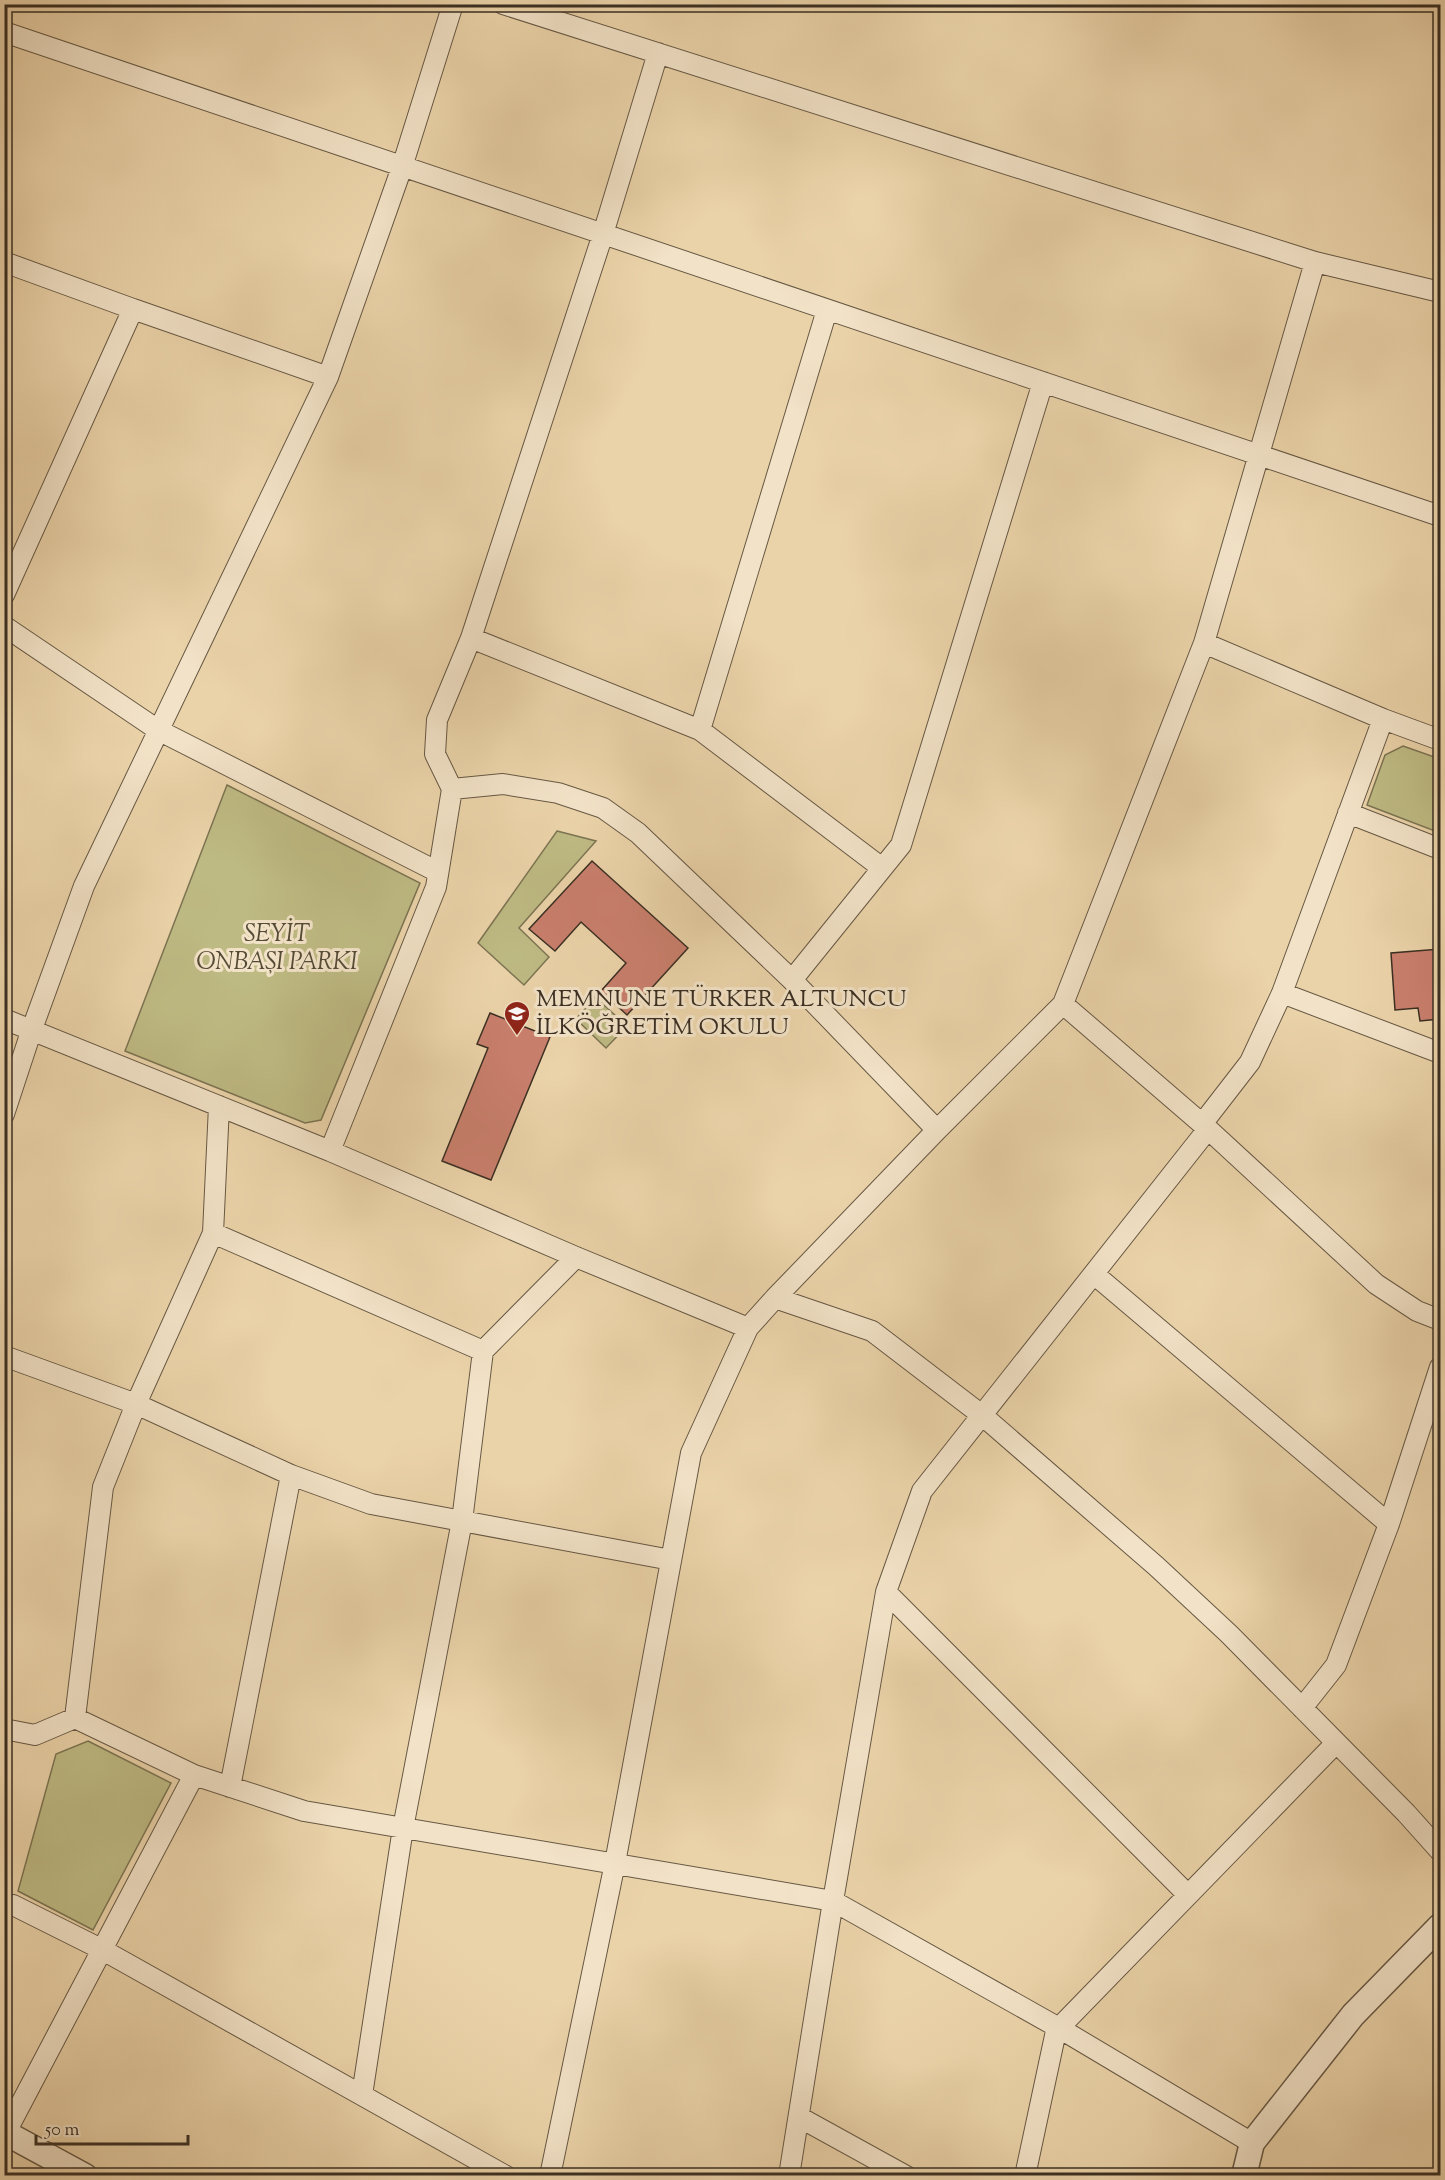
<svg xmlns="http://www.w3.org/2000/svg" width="1445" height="2180" font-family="'Sorts Mill Goudy',serif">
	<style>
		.green { fill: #beba83; stroke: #7c7453; stroke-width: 1.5 }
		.building { fill: #c97f6d; stroke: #3a2f23; stroke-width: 1.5 }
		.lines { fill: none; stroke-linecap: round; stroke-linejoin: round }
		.minor-casing { stroke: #665844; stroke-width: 22 }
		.tertiary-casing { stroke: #665844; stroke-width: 27 }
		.minor { stroke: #f2e2c7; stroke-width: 20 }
		.tertiary { stroke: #f2e2c7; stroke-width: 24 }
		.labels { text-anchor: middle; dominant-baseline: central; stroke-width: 6; stroke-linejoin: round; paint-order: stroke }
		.park-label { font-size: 24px; font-style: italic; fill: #544b36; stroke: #f2e2c7 }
		.poi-label { font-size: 24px; fill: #3a2f23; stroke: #f2e2c7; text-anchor: start }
	</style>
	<rect width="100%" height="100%" fill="#ebd3a9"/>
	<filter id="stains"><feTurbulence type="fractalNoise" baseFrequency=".00333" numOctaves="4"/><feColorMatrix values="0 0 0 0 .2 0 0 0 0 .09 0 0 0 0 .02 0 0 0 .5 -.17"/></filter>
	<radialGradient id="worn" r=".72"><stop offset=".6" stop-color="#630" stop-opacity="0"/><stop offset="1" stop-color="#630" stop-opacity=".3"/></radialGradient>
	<!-- green -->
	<path class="green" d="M1403 746 1440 759V833L1367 805 1385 755Z
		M227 785 420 883 321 1120 305 1123 125 1051Z
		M557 831 596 841 519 928 549 957 524 985 478 943Z
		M595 997 627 1026 606 1048 576 1019Z
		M88 1741 171 1783 93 1930 18 1891 56 1754Z"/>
	<!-- building -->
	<path class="building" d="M592 861 688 948 627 1015 601 991 626 963 581 922 555 951 529 929Z
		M1440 949V1019L1420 1021 1418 1008 1395 1010 1391 953Z
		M490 1013 550 1037 491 1180 442 1161 488 1048 477 1044Z"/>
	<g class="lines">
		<defs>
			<path id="minor" d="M503 4 1315 262 1440 292
				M4 32 1440 516
				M658 53 603 234 471 638 700 730 882 868
				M4 262 133 309
				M4 595 133 309 328 377
				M4 626 158 730 438 872
				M1204 643 1383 719 1440 740
				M700 730 827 310
				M452 789 503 784 558 793 603 808 638 833 792 980
				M1348 813 1440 849
				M1282 993 1440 1053
				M1063 1004 1208 1129 1376 1284 1417 1311 1440 1320
				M4 1019 330 1151 576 1257 748 1328
				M219 1106 213 1233 483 1351
				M4 1114 32 1029 84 886 328 377 402 167 453 4
				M1202 1124 1250 1062 1282 993 1383 719
				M937 1130 792 980 901 845 1043 382
				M330 1151 436 887 452 789 435 754 437 720 471 638
				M213 1233 136 1404 291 1475 230 1787
				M1094 1274 1389 1524
				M775 1298 872 1331 983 1416 1156 1566 1229 1634 1406 1813 1440 1851
				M4 1356 136 1404 103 1487 75 1718
				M291 1475 371 1504 671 1560
				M1302 1708 1336 1665 1389 1524 1440 1367
				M4 1729 35 1735 75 1718 194 1775 6 2132
				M194 1775 304 1811 833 1901 1059 2028 1252 2143
				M1188 1895 886 1592 922 1491 1208 1129
				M13 1905 101 1949 506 2176
				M362 2095 403 1828 462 1521 483 1351 576 1257
				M799 2117 906 2176
				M550 2176 615 1863 691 1453 748 1328 775 1298 937 1130 1063 1004 1204 643 1315 262
				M789 2176 833 1901 886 1592
				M1025 2176 1056 2031 1336 1743"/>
			<path id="tertiary" d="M4 2132 85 2176
				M1244 2176 1252 2143 1353 2015 1440 1926"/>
		</defs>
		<!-- minor casing -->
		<use href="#minor" class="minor-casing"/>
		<!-- tertiary casing -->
		<use href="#tertiary" class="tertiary-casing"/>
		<!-- minor -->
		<use href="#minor" class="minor"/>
		<!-- tertiary -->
		<use href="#tertiary" class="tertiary"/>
	</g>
	<!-- icons -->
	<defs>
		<symbol id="school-pin" viewBox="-11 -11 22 30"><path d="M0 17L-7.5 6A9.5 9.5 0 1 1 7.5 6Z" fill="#8f2418" stroke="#f2e2c7"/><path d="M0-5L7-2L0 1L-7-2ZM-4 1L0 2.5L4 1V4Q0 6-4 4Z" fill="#fff"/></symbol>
	</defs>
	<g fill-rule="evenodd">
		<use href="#school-pin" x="502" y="999" width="30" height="40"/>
	</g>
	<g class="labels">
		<!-- park labels -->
		<g class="park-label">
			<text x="277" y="935">SEYİT<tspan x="277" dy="28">ONBAŞI PARKI</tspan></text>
		</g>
		<!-- poi labels -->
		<g class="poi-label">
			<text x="536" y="1000">MEMNUNE TÜRKER ALTUNCU<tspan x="536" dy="28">İLKÖĞRETİM OKULU</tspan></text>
		</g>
	</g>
	<!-- margin -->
	<rect width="1445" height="2180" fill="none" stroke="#ebd3a9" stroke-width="24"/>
	<rect x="6" y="6" width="1433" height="2168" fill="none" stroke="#3a2f23" stroke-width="3"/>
	<rect x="12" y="12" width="1421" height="2156" fill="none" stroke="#3a2f23" stroke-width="1.5"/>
	<!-- scale -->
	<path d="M36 2135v9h152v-9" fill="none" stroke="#3a2f23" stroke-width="3"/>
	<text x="45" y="2135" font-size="18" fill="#3a2f23" stroke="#f2e2c7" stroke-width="4.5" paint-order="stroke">50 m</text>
	<rect width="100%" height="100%" filter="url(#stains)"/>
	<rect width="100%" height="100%" fill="url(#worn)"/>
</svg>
